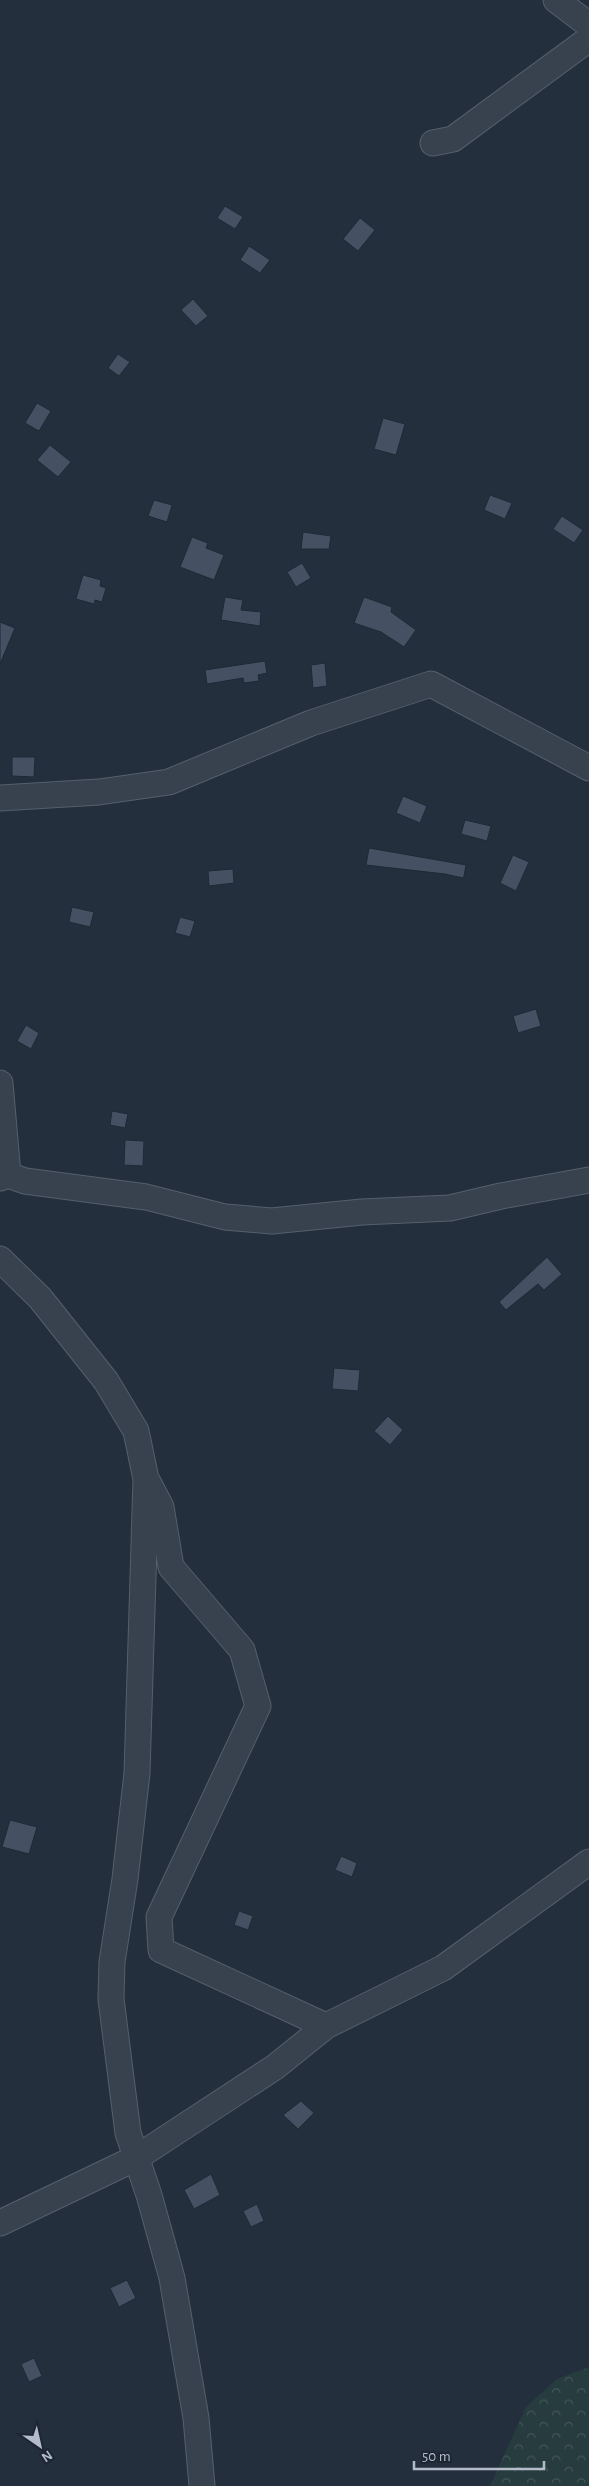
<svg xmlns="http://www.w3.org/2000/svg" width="589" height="2486" font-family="'Alegreya Sans',sans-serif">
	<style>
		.forest { fill: url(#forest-crowns) }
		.building { fill: #455162; stroke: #1f2835 }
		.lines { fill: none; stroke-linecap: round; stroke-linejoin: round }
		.minor-casing { stroke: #565f6c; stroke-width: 27 }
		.minor { stroke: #38414e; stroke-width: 25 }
	</style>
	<defs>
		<pattern id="forest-crowns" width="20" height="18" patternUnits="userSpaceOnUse" patternTransform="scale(1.25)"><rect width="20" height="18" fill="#263c3f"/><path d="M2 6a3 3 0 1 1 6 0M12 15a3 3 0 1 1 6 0" fill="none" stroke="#435659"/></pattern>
	</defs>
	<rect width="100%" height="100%" fill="#242f3e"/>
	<!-- forest -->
	<path class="forest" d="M589 2367V2486H490L526 2407 557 2379Z"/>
	<!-- building -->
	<path class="building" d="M225 206 243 217 235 229 217 218Z
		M360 218 375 230 358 251 343 239Z
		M249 246 270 260 260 273 240 260Z
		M193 299 208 316 196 326 181 310Z
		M118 354 130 362 119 376 108 368Z
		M37 403 51 411 39 431 25 423Z
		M383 418 405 424 396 455 374 449Z
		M50 445 71 462 58 477 37 460Z
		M490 495 512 503 505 519 484 510Z
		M154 500 172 505 167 522 148 516Z
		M562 516 583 530 574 543 553 529Z
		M303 532 331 536 329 549H301Z
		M192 537 208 543 206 548 224 555 214 580 180 567Z
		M302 563 311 578 296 587 287 572Z
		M83 575 101 580 100 586 106 588 102 602 95 600 94 604 76 599Z
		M225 597 243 600 241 610 261 612 260 626 221 620Z
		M364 597 392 607 391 612 416 630 404 647 381 632 354 623Z
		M0 622 15 628 0 664Z
		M265 661 267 673 258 675 259 681 244 683 243 678 207 684 205 670Z
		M325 663 327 686 313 688 311 665Z
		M12 757H35L34 777 12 776Z
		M403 796 427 806 420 823 396 813Z
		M465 820 491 826 487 841 461 834Z
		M369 848 466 865 464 876 463 878 445 874 366 865Z
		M513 855 529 862 516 891 500 883Z
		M233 869 234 883 209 886 208 871Z
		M72 907 94 912 90 927 69 922Z
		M180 917 195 921 190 937 175 933Z
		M536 1009 541 1026 518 1033 513 1016Z
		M26 1025 39 1033 31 1049 17 1041Z
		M112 1111 128 1114 125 1128 110 1125Z
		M125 1140 144 1141 143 1166 124 1165Z
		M547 1257 562 1274 544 1290 538 1284 506 1310 499 1302Z
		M334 1368 360 1370 358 1391 332 1389Z
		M388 1416 403 1430 390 1445 374 1431Z
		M10 1820 37 1827 29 1854 2 1847Z
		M341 1856 357 1863 352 1877 335 1870Z
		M239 1911 253 1916 248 1930 234 1925Z
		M301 2101 314 2113 298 2129 283 2115Z
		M211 2174 220 2195 194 2209 184 2190Z
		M257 2204 264 2221 251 2227 243 2211Z
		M127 2280 136 2298 119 2307 110 2288Z
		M34 2358 42 2376 29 2382 21 2364Z"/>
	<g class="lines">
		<defs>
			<path id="minor" d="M556 0 589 25
				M433 143 453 139 589 39
				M0 798 99 792 169 782 311 723 431 684 589 768
				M0 1083 8 1175
				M0 1178 8 1175 25 1181 146 1197 225 1217 272 1221 362 1212 450 1208 501 1196 589 1180
				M0 1259 40 1298 106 1381 136 1431 146 1479 137 1773 125 1879 112 1962 111 1999 128 2133 149 2195 172 2278 196 2418 202 2486
				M148 1482 161 1507 171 1567 242 1650 258 1706 159 1917 161 1950 326 2026
				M0 2223 136 2158 275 2067 326 2026 443 1968 589 1862"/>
		</defs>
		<!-- minor casing -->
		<use href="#minor" class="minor-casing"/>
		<!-- minor -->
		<use href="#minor" class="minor"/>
	</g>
	<!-- north arrow -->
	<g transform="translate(40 2446) rotate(146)" stroke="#1d2633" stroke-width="4" paint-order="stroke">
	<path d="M0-4L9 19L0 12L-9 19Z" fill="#b4bcc9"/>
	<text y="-8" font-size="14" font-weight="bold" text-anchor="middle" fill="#b4bcc9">N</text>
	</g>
	<!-- scale -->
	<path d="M414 2461v8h130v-8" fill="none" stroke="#b4bcc9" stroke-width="2.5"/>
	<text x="422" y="2461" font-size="15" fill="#b4bcc9" stroke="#1d2633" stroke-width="4" paint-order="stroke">50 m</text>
</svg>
